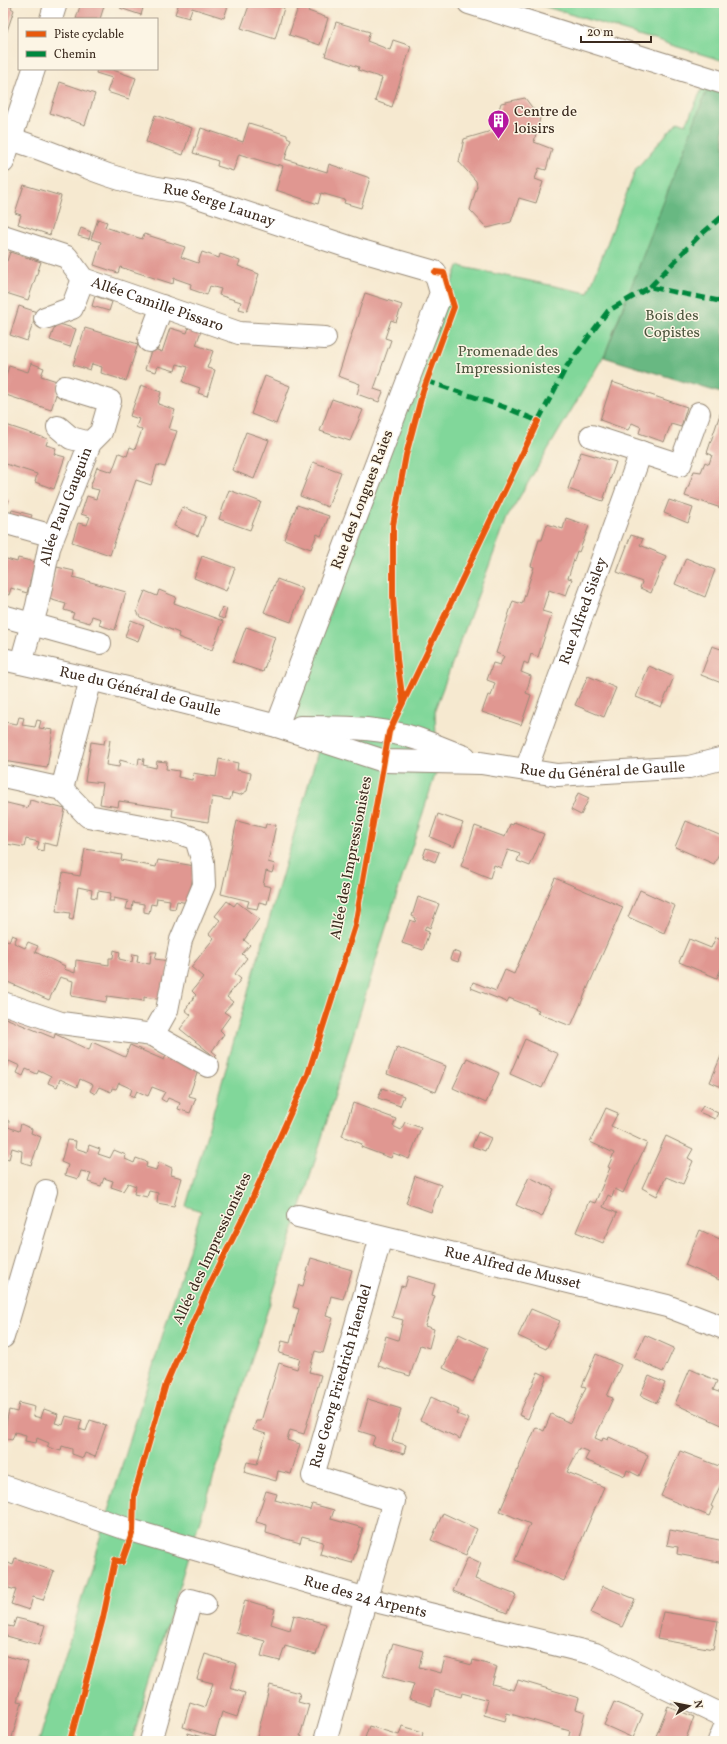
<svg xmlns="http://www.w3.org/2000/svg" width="727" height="1744" font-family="Vollkorn,serif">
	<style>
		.green { fill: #81d79a; stroke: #5e805c }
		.forest { fill: #68b882; stroke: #527150 }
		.building { fill: #e09791 }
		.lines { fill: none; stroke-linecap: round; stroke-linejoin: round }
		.minor-casing { stroke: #988a77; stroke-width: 24 }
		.minor { stroke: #fff; stroke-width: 22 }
		.quiet { stroke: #00873e; stroke-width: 5; stroke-dasharray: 10 5; stroke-linecap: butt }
		.cycleway-casing { stroke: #fcf5e5; stroke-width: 8 }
		.cycleway { stroke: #e8590c; stroke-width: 6 }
		.labels { text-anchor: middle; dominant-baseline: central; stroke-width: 3; stroke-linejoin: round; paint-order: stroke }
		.poi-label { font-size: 15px; fill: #3b2a1e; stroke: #fcf5e5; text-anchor: start }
		.street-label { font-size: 15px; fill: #3b2a1e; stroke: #fcf5e5 }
		.park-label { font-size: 15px; fill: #4c553d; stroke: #fcf5e5 }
	</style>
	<rect width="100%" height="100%" fill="#fcf5e5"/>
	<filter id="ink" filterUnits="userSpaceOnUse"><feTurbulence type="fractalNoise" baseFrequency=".025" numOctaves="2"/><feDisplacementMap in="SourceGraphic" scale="8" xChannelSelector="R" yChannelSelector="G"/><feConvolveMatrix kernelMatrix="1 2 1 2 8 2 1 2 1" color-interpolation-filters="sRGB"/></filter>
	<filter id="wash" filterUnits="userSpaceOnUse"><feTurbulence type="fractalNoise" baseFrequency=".012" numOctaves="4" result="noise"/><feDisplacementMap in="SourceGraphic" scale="16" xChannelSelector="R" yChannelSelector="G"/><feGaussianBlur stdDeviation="0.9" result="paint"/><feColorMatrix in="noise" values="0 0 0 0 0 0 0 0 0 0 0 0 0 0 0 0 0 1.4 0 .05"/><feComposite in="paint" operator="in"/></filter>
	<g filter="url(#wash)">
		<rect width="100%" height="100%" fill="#f6e9d0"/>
		<!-- green -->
		<path class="green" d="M533 3H724V61Z
			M705 82 724 88 650 287 625 301 606 352 507 518 435 709 437 769 384 934 298 1216 187 1560 132 1741H39L108 1511 201 1211 186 1206 325 727 288 726 458 266 588 293 636 169 678 121 686 124Z"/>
		<!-- forest -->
		<path class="forest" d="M711 79 724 83V394L604 357Z"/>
		<g id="blocks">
			<!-- building -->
			<path class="building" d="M3 3H13L11 8 14 10 6 34 3 33Z
				M81 3H105L100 19H76Z
				M121 3H142L144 4 141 15 120 8Z
				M179 3H229L224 18 192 8 189 18 175 14Z
				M250 3H269L284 8 275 39 241 28Z
				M299 4 310 7 308 11 328 18 320 45 289 35Z
				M336 22 370 32 367 41 390 50 393 40 411 46 392 107 375 101 382 78 358 70 359 67 325 56Z
				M97 69H110L136 78 129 99 107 92 112 78 96 73Z
				M60 82 95 94 85 125 50 113Z
				M525 98 540 118 534 142 552 149 546 170 539 168 535 179 543 182 536 203 519 198 511 222 487 228 470 210 477 186 476 181 459 162 464 139 488 132 494 126 501 103Z
				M155 115 192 128 183 155 146 142Z
				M249 123 287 135V137L291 139 285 159 327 172 329 164 370 178 361 208 344 203 345 200 321 193 318 204 276 190 283 166 278 164V166L239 154 233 171 217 166 218 161 193 153 201 128 243 142Z
				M24 185 61 196 50 235 18 224 21 215 15 213Z
				M98 219 107 222 105 227 142 239 144 234 185 247 181 257 198 263 202 252 219 258 220 254 240 261 238 266 259 274 247 311 239 309 241 302 219 295 221 289 210 286 207 295 190 289 191 284 174 278 173 284 120 267 118 273 94 265 101 242 91 239Z
				M81 228 91 232 89 239 78 236Z
				M10 252 41 262 28 300 3 292V260L7 261Z
				M365 293 402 305 396 322 391 320 385 338 391 340 374 389 383 392 379 402 357 394 360 384 338 376Z
				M95 296 112 302 109 311 92 306Z
				M19 306 37 312 27 341 10 335Z
				M56 323 76 329 70 347 50 340Z
				M189 327 201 331 196 345 213 351 207 368 215 370 207 396 198 393 200 388 183 382 188 367 177 364 175 371 158 366 156 372 145 369 152 348 162 352 170 328 187 333Z
				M85 328 138 344 126 381 101 373 102 367 92 364 90 370 73 365Z
				M31 363 44 368 41 376 60 382 51 410 3 394V385L9 366 28 372Z
				M265 376 290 386 276 424 251 414Z
				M612 382 687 407 681 427 671 424 664 442 639 433 641 427 632 423 628 430 600 420Z
				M141 385 161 392 158 404 175 410 169 429 177 431 165 467 157 465 151 485 136 480 110 555 72 542 78 523 87 525 90 517 81 514 87 496 96 499 99 490 90 488 97 467 112 472 119 453 127 456 130 447 135 449 142 430 136 427 139 419 130 416Z
				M332 399 363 410 350 441 320 431Z
				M724 402V509L685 496 694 471 701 472 705 462 709 464 712 455 707 453Z
				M3 424 48 439 46 445 56 448 54 454 65 457 54 489 35 482 37 474 3 463Z
				M246 432 269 440 254 479 232 470Z
				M581 452 616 462 603 501 568 489Z
				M313 462 341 472 328 507 300 496Z
				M229 490 261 502 250 530 219 519Z
				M3 498 9 500 3 518Z
				M669 500 693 508 688 523 664 513Z
				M297 505 329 516 321 536 317 534 311 549 284 539Z
				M182 507 206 516 198 536 174 526Z
				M12 510 32 515 28 525 9 520Z
				M566 518 589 526 579 552 577 551 568 578 572 579 566 596 549 590 542 611 552 614 538 657 531 654 528 664 524 662 521 672 531 676 526 693 531 695 521 725 482 712 488 695 491 696 495 683 487 680 493 663 500 665 504 656 496 653 513 601 522 604 534 567 531 566 539 540H542L547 524 563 529Z
				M631 535 643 539 640 545 666 556 651 593 640 588 642 582 617 572Z
				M202 556 235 568 226 591 194 578Z
				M3 558 17 562 18 558 35 562 27 593 11 588 9 595 3 593Z
				M686 558 715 570 705 597 675 584Z
				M57 567 74 571 73 577 126 592 115 630 99 625 101 619 92 616 90 623 72 618 74 613 64 610 66 604 49 599Z
				M277 579 303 589 291 622 264 612Z
				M159 590 176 597 174 603 223 621 212 650 178 637 179 633 140 617 137 611 145 591 157 596Z
				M222 607 227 609 224 619 218 617Z
				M131 620 144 625 138 641 125 636Z
				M246 627 275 637 263 672 233 662Z
				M712 646 724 650V684L701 675Z
				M649 666 674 677 661 707 636 697Z
				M588 676 616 688 604 717 575 705Z
				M3 714 6 715 4 722 17 724 19 717 24 718 22 725 35 727 37 720 41 721 39 728 53 730 47 768 3 761Z
				M105 739 110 740 106 765 119 767 120 760 138 765 139 758 144 759 143 765 156 768 157 761 167 762 166 769 179 771 178 777 192 780 193 773 216 777 219 759 238 763 237 770 251 773 247 791 240 795 232 793 230 800 212 797 208 822 172 816 173 809 119 801 118 807 100 804 103 783 85 781 91 742 104 744Z
				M578 793 589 798 581 815 571 810Z
				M30 800 65 809 57 846 44 843 43 851 37 849 39 842 26 839 24 847 7 844 5 850 3 849V802L28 808Z
				M438 814 463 823 454 847 430 837Z
				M237 821 265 828 266 824 276 825 268 862 275 864 272 873 266 871 263 885 271 887 267 904 259 902 257 909 247 907 249 901 221 894Z
				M686 821 724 837V843L714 864 675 847Z
				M514 822 544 834 530 866 517 861 520 854 508 850 501 868 494 865 490 878 461 866 475 826 505 837 510 824 513 825Z
				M426 848 439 852 435 862 423 857Z
				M85 849 122 855 121 860 156 867 158 860 195 866 188 903 177 901 175 909 169 908 170 900 157 898 156 905 151 904 149 913 144 912V904L133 902 132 910 126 909 128 901 114 898V901H109L111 893 98 891 97 898 91 897 92 890 78 887 73 920 69 919 70 913 56 911 63 873 80 876Z
				M555 878 623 907 571 1026 537 1013 539 1010 509 998 507 1002 471 988 473 982 496 991 505 970 514 974Z
				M640 890 675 906 664 933 628 917Z
				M418 897 439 904 430 928 426 926 424 930 429 932 423 950 402 943 410 920 415 922 416 918 412 916Z
				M227 901 234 906 237 902 259 919 244 940 250 945 242 954 247 958 235 974 241 979 227 997 233 1002 224 1012 230 1016 220 1030 224 1034 212 1051 217 1055 215 1057 180 1029 191 1015 185 1010 196 995 192 991 203 977 191 967 214 938 209 934 220 920 215 916Z
				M12 935 17 937 14 943 25 948 28 942 38 946 35 952 65 966 64 969 75 973 76 960 109 965V958H113L114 950 120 952 119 959 132 962 133 954 138 955 137 962 150 964 151 952H157L155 959 170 961 163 1000 144 997V1001L107 996 106 1002 71 996 73 981 60 977 49 1000 3 980V939L9 941Z
				M716 937 724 940V962L717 978 679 962 689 939 711 948Z
				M453 951 461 954 458 962 450 959Z
				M3 1017 54 1038 55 1034 89 1050 92 1042 125 1057 130 1045 164 1060 168 1051 199 1068 189 1096 196 1098 190 1113 178 1109 180 1103 168 1098 166 1102 161 1099 165 1092 152 1087 148 1096 137 1091 134 1097 130 1095 132 1089 119 1083 116 1089 112 1088 111 1092 99 1087 95 1094 90 1091 93 1085 80 1079 77 1087 60 1079 57 1087 48 1083 51 1076 39 1070 37 1074 26 1069 23 1076 17 1073 20 1066 9 1061 6 1068 3 1067Z
				M525 1039 558 1054 542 1088 510 1074Z
				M397 1047 446 1066 436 1092 387 1074Z
				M724 1049V1088L710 1082Z
				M467 1058 499 1073 486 1103 453 1088Z
				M382 1088 404 1096 400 1106 378 1098Z
				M353 1103 396 1119 393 1126 401 1130 405 1122 421 1128 409 1159 393 1153 391 1158 361 1147 362 1144 342 1136Z
				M703 1106 718 1113 715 1119 699 1112Z
				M606 1108 618 1113 611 1126 647 1143 623 1193 615 1189 612 1197 608 1195 603 1207 617 1213 603 1243 576 1232 589 1201 595 1203 610 1168 608 1167 614 1153 590 1142Z
				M3 1119 9 1121 8 1127 19 1131 21 1124 32 1129 31 1133 41 1137 31 1165 21 1162 22 1151 12 1148 9 1159 3 1157Z
				M478 1132 491 1138 485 1151 472 1146Z
				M666 1136 693 1149 688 1158 693 1161 683 1184 666 1177 657 1196 642 1188Z
				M67 1140 76 1141 75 1148 87 1152 89 1145 100 1149 98 1154 110 1158 114 1150 126 1155 125 1159 134 1163 136 1158 147 1162 146 1167 156 1170 159 1162 172 1168 171 1175 182 1178 174 1206 157 1203 158 1193 149 1191 147 1197 134 1194 136 1186 128 1183 123 1191 111 1187 113 1181 104 1178 101 1186 88 1182 91 1173 81 1171 78 1179 65 1175 68 1165 61 1162Z
				M415 1176 441 1185 431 1212 406 1203Z
				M529 1177 554 1189 542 1217 516 1205Z
				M700 1230 724 1241V1282L685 1265Z
				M311 1258 352 1270 343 1299 331 1296 326 1316 333 1318 323 1353 315 1351 309 1372 321 1375 304 1434 290 1430 287 1440 300 1444 291 1474 278 1471 276 1481 244 1472 247 1462 257 1464 266 1434 253 1430 256 1421H261L279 1363 297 1369 300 1359 279 1353 282 1341 290 1343 299 1309 293 1307 299 1285 303 1286Z
				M408 1276 435 1284 432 1295 435 1296 425 1326 434 1329 429 1348 420 1345 410 1376 378 1366 386 1336 398 1340 403 1320 392 1317 401 1286 405 1287Z
				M531 1309 560 1321 546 1349 518 1336Z
				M459 1334 488 1348 473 1382 443 1368Z
				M645 1335 674 1348 663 1372 634 1358Z
				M596 1354 621 1365 607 1396 613 1398 595 1438 602 1441 603 1438 608 1440 609 1437 648 1455 639 1476 627 1470 625 1476 585 1460 589 1452 579 1448 567 1472 604 1487 564 1581 515 1560 530 1524 500 1511 536 1427 544 1431 551 1414 570 1423 586 1387 582 1386Z
				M690 1369 717 1381 713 1390 724 1394V1426L675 1404Z
				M538 1372 547 1376 528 1419 519 1415Z
				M649 1376 665 1383 657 1403 640 1395Z
				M431 1397 459 1410 457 1414 469 1419 460 1439 420 1420Z
				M368 1399 401 1409 392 1441 406 1445 404 1454 372 1445 375 1436 359 1431Z
				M19 1403 35 1407 33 1416 41 1418 44 1409 58 1414 55 1423 63 1425 66 1416 82 1420 79 1429 86 1431 90 1420 106 1425 95 1457 85 1453 83 1458 72 1454V1449L62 1446 61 1451 47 1447 49 1443 37 1438 36 1443 25 1441 26 1435 15 1432 12 1440 3 1438 9 1410 17 1412Z
				M680 1451 724 1468V1477L711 1506 713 1507 709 1516 661 1496Z
				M266 1491 277 1494 275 1500 310 1510 312 1504 334 1510 331 1519 363 1528 352 1563 320 1554 323 1542 302 1536 300 1543 266 1533 267 1525 256 1522Z
				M443 1513 477 1529 466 1555 431 1540Z
				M670 1530 724 1541V1563L677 1554 678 1547 667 1545Z
				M468 1557 481 1563 475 1579 516 1595 507 1613 453 1591Z
				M15 1558 54 1571 43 1600 33 1597 29 1610 11 1604 16 1590 5 1587 3 1594V1561L13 1565Z
				M603 1586 635 1599 622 1627 591 1613Z
				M245 1600 275 1609 271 1624 290 1630 294 1615 326 1624 316 1655 285 1646 280 1661 261 1656 265 1641 236 1633Z
				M663 1612 718 1621 713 1649 657 1639Z
				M16 1618 45 1625 39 1645 3 1635V1625L13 1627Z
				M393 1643 423 1651 419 1667 441 1673 445 1658 472 1665 473 1660 497 1667 492 1684 514 1690 518 1680 579 1698 576 1709 585 1712 578 1741 568 1740 570 1731 507 1713 505 1721 484 1715 488 1700 462 1693 461 1697 435 1690 431 1706 409 1699 414 1684 383 1676Z
				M205 1654 237 1664 230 1688 245 1693 237 1717 222 1712 215 1737 183 1727 190 1702 205 1707 213 1683 197 1679Z
				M3 1655 28 1662 17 1701 22 1702 11 1741 3 1739Z
				M270 1685 300 1693 298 1702 309 1705 300 1736H302L300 1741H256Z
				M614 1702 643 1714 633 1738 604 1725Z
				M668 1706 694 1717 685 1741H654Z
				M369 1726 399 1735 402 1726 423 1732 422 1737 433 1741H364Z
				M188 1733 216 1741H185Z"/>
		</g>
	</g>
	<g filter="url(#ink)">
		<use href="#blocks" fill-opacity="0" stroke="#988a77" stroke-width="1"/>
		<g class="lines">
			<defs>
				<g id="minor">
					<path d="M469 3 724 83"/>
					<path d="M51 19 56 3"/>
					<path id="s1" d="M3 137C31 144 58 156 84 166 115 179 150 188 183 192L355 249 435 272 441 293 277 726"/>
					<path d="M3 162 34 69"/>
					<path id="s2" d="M3 236 67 257 83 279 239 333 325 338"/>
					<path d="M45 318 72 308 83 279"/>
					<path d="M149 341 162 306"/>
					<path d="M58 427 71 438 90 443"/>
					<path d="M591 436 680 465 699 413"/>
					<path d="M3 522 53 536"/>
					<path d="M3 616 100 643"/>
					<path id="s3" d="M3 659 91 679 277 726 384 761 481 763 557 775 689 767 724 758"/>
					<path id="s4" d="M21 663 37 606 49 548 90 443 101 432 110 401 65 387"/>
					<path d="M300 727C335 727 370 727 404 735 425 740 445 750 465 757"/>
					<path id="s5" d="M526 770 641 452"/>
					<path d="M3 776 62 789 91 679"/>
					<path d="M3 1003 61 1023 153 1035 167 1010 181 940 204 885 203 862 196 839 179 833 88 816 62 789"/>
					<path d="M153 1035 208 1066"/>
					<path id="s6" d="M298 1216 667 1306 724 1328"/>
					<path d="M3 1337 46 1191"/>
					<path id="s7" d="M3 1486 133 1531 367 1599 595 1654 724 1716"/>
					<path d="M151 1741 191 1600 205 1604"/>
					<path id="s8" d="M325 1741 394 1501 313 1476 381 1237"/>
					<path d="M719 1741 724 1729"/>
				</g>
			</defs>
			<!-- minor casing -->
			<use href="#minor" class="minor-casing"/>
			<!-- minor -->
			<use href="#minor" class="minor"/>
			<!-- quiet -->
			<path class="quiet" d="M650 287 698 237 724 215
				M426 381 504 407 538 421 567 366 608 311 650 287 724 302"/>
			<defs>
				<path id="cycleway" d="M403 702 397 659 393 596V525L406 455 423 391 454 307 444 273 435 272
					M70 1741 103 1618 115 1560 122 1562 133 1531 134 1495 166 1384 208 1288 247 1210 308 1074 355 926 389 732 538 421"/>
			</defs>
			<!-- cycleway casing -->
			<use href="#cycleway" class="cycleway-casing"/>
			<!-- cycleway -->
			<use href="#cycleway" class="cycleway"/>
		</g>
	</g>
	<!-- icons -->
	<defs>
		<symbol id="building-pin" viewBox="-11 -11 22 30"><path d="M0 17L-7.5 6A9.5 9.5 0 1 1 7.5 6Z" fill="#b5179e" stroke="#fcf5e5"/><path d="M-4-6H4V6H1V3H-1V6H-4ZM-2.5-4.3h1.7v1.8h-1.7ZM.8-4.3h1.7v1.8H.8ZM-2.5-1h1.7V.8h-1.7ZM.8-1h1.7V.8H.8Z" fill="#fff"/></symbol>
	</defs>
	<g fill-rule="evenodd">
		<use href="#building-pin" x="486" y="108" width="25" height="34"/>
	</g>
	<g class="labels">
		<!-- poi labels -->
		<g class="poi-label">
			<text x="514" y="112">Centre de<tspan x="514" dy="17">loisirs</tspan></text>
		</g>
		<!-- street labels -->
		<g class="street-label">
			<text stroke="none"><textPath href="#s1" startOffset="227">Rue Serge Launay</textPath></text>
			<text stroke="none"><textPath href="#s2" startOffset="173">Allée Camille Pissaro</textPath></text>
			<text transform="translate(363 500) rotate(-69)">Rue des Longues Raies</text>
			<text stroke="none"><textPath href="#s4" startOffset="163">Allée Paul Gauguin</textPath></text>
			<text stroke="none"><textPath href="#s5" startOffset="169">Rue Alfred Sisley</textPath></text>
			<text stroke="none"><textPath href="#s3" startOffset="141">Rue du Général de Gaulle</textPath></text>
			<text stroke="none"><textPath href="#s3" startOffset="614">Rue du Général de Gaulle</textPath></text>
			<text transform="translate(352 858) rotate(-79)">Allée des Impressionistes</text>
			<text transform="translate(213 1249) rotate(-65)">Allée des Impressionistes</text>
			<text stroke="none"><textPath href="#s6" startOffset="221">Rue Alfred de Musset</textPath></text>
			<text stroke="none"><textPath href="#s8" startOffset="438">Rue Georg Friedrich Haendel</textPath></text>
			<text stroke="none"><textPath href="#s7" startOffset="379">Rue des 24 Arpents</textPath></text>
		</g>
		<!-- park labels -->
		<g class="park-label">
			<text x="672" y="316">Bois des<tspan x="672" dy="17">Copistes</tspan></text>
			<text x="508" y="352">Promenade des<tspan x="508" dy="17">Impressionistes</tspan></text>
		</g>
	</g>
	<!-- margin -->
	<rect width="727" height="1744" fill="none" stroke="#fcf5e5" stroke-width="16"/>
	<!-- legend -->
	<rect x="18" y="18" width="140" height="52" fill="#fcf5e5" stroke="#afa495"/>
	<rect x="26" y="31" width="20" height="6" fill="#e8590c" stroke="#afa495"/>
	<text x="54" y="38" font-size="12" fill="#3b2a1e">Piste cyclable</text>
	<rect x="26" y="51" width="20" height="6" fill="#00873e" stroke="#afa495"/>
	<text x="54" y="58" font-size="12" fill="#3b2a1e">Chemin</text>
	<!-- north arrow -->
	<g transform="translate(689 1706) rotate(80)" stroke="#fcf5e5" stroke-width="3" paint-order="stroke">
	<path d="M0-3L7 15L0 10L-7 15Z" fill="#3b2a1e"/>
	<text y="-6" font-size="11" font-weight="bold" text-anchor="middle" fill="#3b2a1e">N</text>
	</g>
	<!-- scale -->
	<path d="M581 36v6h70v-6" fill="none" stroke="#3b2a1e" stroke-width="2"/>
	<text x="587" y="36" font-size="12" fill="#3b2a1e" stroke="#fcf5e5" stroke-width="3" paint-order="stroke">20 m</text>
</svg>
